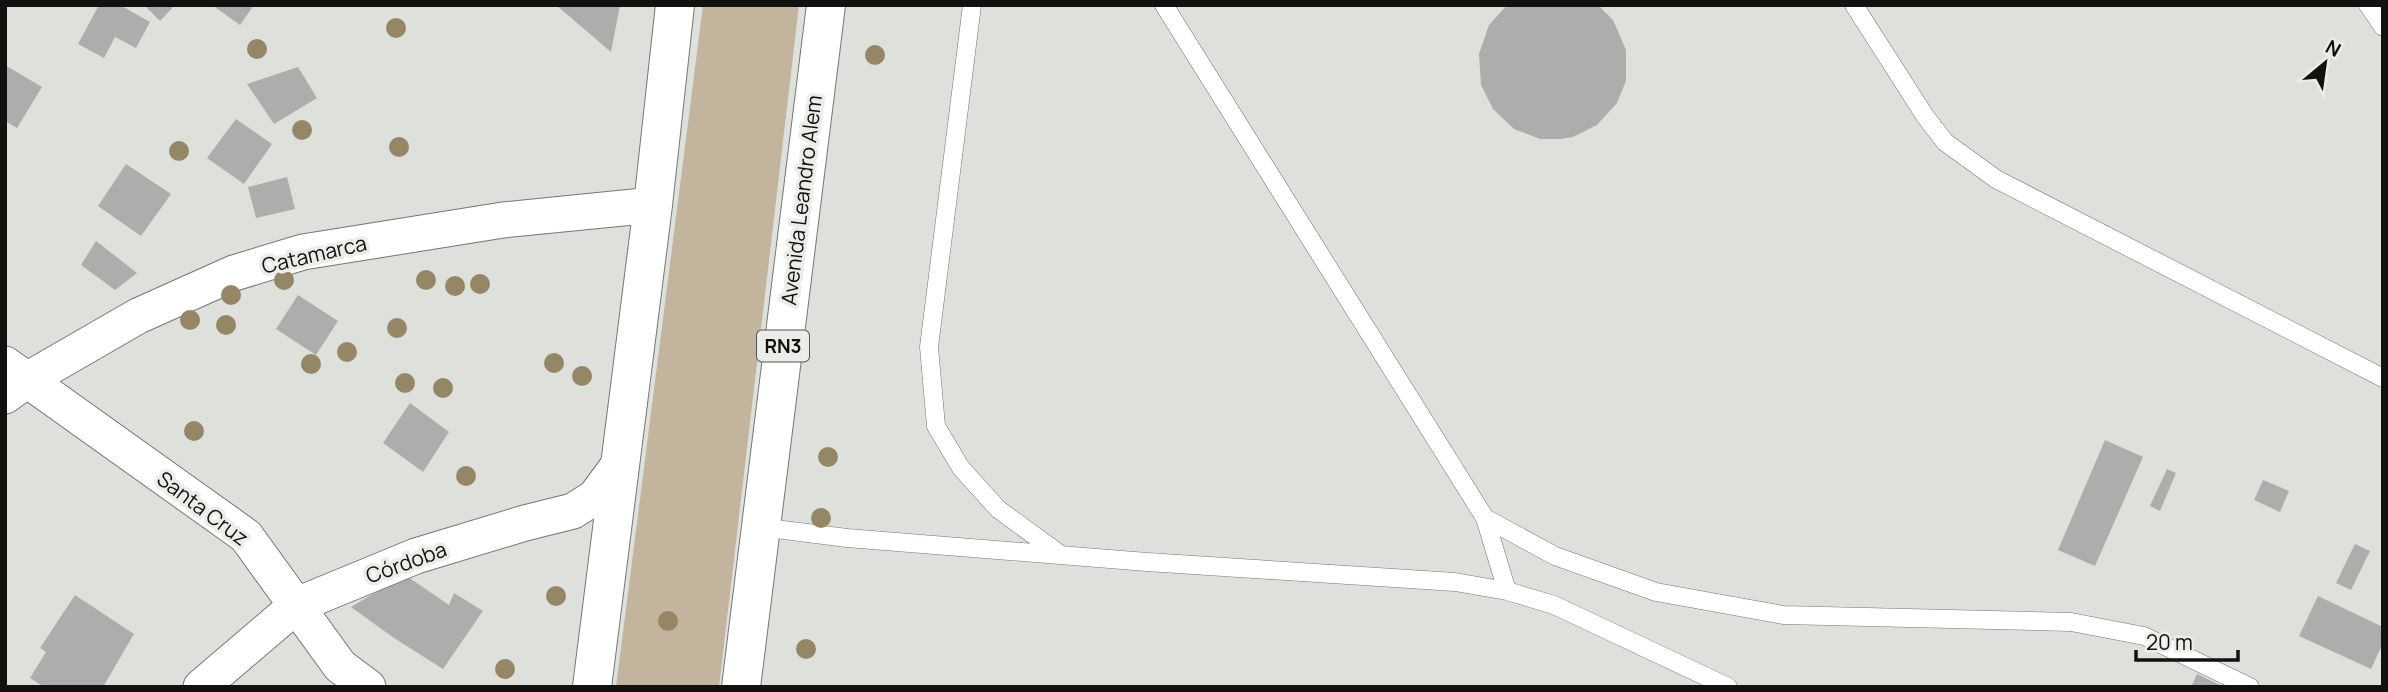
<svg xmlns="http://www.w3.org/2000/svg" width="2388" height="692" font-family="Manrope,sans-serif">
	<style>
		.green { fill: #c3b49e }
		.building { fill: #acaeab }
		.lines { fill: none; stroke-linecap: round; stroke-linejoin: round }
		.lane-casing { stroke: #767774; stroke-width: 19 }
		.street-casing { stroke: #767774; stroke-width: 37 }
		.highway-casing { stroke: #767774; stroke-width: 40 }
		.lane { stroke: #fff; stroke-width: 18 }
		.street { stroke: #fff; stroke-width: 35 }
		.highway { stroke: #fff; stroke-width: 38 }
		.tree { fill: #958766 }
		.labels { text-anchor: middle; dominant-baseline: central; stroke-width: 7; stroke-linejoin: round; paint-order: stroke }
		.shield { fill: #ecede9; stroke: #535351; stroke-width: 2 }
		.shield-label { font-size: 19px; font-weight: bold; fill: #111110 }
		.street-label { font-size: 21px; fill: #111110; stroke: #ecede9 }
	</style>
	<rect width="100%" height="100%" fill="#dee0dc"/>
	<!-- green -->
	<path class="green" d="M703 5H799L719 687H616Z"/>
	<!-- building -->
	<path class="building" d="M99 5H120L150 22 136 48 115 37 104 58 78 44Z
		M144 5H175L160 21Z
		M212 5H254L240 25Z
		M556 5H620L611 52Z
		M1507 5H1598L1613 20 1626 50V81L1617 103 1597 125 1573 137 1561 139H1540L1514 129 1493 109 1481 85 1479 54 1489 25Z
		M5 65 42 87 17 128 5 121Z
		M298 67 317 98 274 124 247 84Z
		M236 119 272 144 244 184 207 158Z
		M126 164 171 194 141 236 98 206Z
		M287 177 295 209 256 218 248 187Z
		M96 241 137 273 115 290 81 265Z
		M298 295 338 321 316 355 276 329Z
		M410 403 449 432 423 472 383 443Z
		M2105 440 2143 457 2095 566 2058 550Z
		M2167 469 2176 473 2160 511 2150 506Z
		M2263 480 2289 491 2280 512 2254 500Z
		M2355 544 2370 551 2351 590 2336 583Z
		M405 575 449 605 454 593 483 611 443 669 394 638 351 607Z
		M75 595 134 634 103 687H44L30 678 46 652 40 648Z
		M2318 596 2383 627V643L2371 669 2299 636Z
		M2197 674 2224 687H2191Z"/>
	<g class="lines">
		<defs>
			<path id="lane" d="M972 5 929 347 936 426 961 468 998 509 1061 555
				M1164 5 1485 518 1507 591
				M1854 5 1925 116 1945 142 1996 179 2383 378
				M2368 5 2383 27
				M1485 518 1555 556 1656 592 1783 615 2071 622 2144 636 2250 687
				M760 527 847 538 1147 562 1455 582 1507 591 1554 605 1728 687"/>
			<path id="street" d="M5 364 246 536 340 666 368 687
				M5 396 27 380 138 316 234 273 303 252 503 220 653 205
				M201 687 297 605 416 556 525 523 573 511 595 497 620 463"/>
			<path id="highway" d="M592 687 653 205 675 5
				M741 687 826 5"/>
		</defs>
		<!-- lane casing -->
		<use href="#lane" class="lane-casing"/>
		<!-- street casing -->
		<use href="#street" class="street-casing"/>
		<!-- highway casing -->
		<use href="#highway" class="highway-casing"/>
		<!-- lane -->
		<use href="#lane" class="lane"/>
		<!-- street -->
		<use href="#street" class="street"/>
		<!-- highway -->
		<use href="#highway" class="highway"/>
	</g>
	<!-- trees -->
	<g class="tree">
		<circle cx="396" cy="28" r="10"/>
		<circle cx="257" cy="49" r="10"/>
		<circle cx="875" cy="55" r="10"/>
		<circle cx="302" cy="130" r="10"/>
		<circle cx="399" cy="147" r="10"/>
		<circle cx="179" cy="151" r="10"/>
		<circle cx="284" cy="280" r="10"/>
		<circle cx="426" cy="280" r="10"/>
		<circle cx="480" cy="284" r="10"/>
		<circle cx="455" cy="286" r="10"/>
		<circle cx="231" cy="295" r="10"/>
		<circle cx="190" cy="320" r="10"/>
		<circle cx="226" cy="325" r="10"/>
		<circle cx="397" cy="328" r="10"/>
		<circle cx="347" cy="352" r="10"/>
		<circle cx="554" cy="363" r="10"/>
		<circle cx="311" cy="364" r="10"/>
		<circle cx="582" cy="376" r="10"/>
		<circle cx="405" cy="383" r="10"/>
		<circle cx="443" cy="388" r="10"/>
		<circle cx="194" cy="431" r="10"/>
		<circle cx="828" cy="457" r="10"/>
		<circle cx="466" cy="476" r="10"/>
		<circle cx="821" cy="518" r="10"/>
		<circle cx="556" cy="596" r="10"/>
		<circle cx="668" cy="621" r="10"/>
		<circle cx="806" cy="649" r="10"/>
		<circle cx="505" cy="669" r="10"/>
	</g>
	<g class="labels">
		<!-- shield labels -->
		<rect class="shield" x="757" y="330.5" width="52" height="31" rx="5"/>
		<g class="shield-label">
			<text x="783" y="346">RN3</text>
		</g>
		<!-- street labels -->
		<g class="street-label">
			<text transform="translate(801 200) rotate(-83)">Avenida Leandro Alem</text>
			<text transform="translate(314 254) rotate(-13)">Catamarca</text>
			<text transform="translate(203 508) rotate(37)">Santa Cruz</text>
			<text transform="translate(406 562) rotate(-20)">Córdoba</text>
		</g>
	</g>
	<!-- border -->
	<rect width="2388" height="692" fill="none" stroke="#111110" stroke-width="14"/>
	<!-- north arrow -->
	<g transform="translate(2325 63) rotate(29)" stroke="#ecede9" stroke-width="5" paint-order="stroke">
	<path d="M0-5L12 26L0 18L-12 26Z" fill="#111110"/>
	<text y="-10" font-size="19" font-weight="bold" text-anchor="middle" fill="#111110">N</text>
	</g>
	<!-- scale -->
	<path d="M2136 650v10h102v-10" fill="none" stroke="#111110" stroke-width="3.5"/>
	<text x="2146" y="650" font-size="21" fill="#111110" stroke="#ecede9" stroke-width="5" paint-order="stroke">20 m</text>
</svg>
